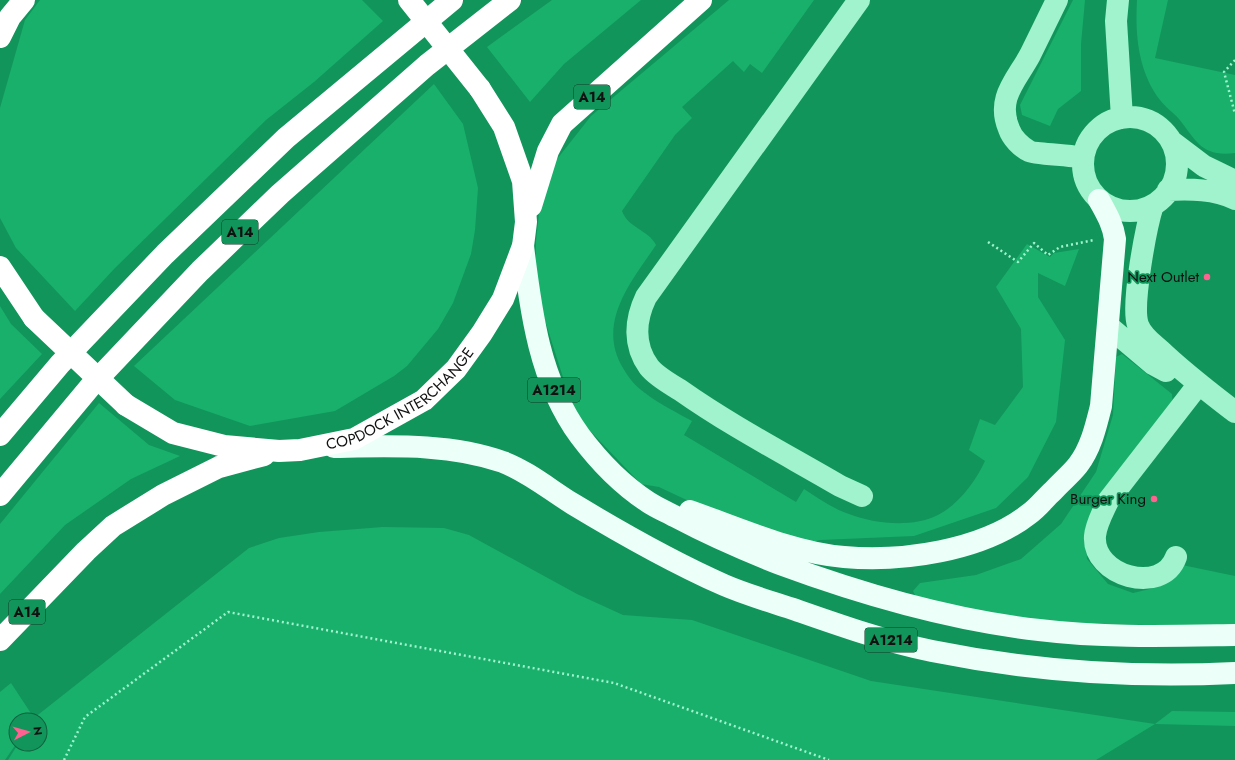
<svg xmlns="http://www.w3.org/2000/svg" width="1235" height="760" font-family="Jost,sans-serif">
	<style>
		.green { fill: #19b06b }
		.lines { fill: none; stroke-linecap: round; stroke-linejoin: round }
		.path { stroke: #a0f3cd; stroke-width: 2.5; stroke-dasharray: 2 3; stroke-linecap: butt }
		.minor { stroke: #a0f3cd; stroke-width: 22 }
		.major { stroke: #ecfff8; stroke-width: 22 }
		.highway { stroke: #fff; stroke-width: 22 }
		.highway-bridge { stroke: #fff; stroke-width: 22 }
		.poi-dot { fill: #ff6291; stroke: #11955b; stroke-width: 1.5 }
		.labels { text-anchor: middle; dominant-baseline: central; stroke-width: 3.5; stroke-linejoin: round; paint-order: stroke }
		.shield { fill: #11955b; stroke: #113927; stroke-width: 1 }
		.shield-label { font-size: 14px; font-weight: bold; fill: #111 }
		.poi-label { font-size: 15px; fill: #111; stroke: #11955b; text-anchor: end }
		.street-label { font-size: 15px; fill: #111; stroke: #11955b }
	</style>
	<rect width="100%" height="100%" fill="#11955b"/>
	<!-- green -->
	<path class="green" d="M40 0H362L383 21 314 82 266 120 115 268 75 311 16 248 0 218V108L25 20Z
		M552 0H641L564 64 530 102 487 47Z
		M729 0H814L762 73 750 64 744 72 733 61 682 107 692 118 675 135 622 211C628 228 649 230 656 245 631 282 596 323 623 368 629 378 635 386 645 393 659 404 676 412 692 421L684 435 796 502 804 489C818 498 833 509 849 514 875 524 912 528 938 515 958 505 976 481 985 461L969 450 980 419 995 425 1023 387 1021 329 996 287 1027 244 1050 257 1054 253 1079 249 1065 286 1038 273V297L1065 340 1056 422 1028 477 996 508 914 536 820 540 808 543 759 534 659 487 641 484 575 415 535 289 536 241 543 177 591 116Z
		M1073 0H1085L1081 44V91L1058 109 1050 126 1022 115 1020 105Z
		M1137 0H1168L1155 58 1235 75V153C1202 157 1197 142 1179 119 1173 112 1166 108 1160 100 1138 71 1135 35 1137 0Z
		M434 84 463 124 478 188 475 230 471 254 453 303 438 329 407 366 394 376 335 411 250 426 175 400 134 366Z
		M0 306 11 324 42 354 0 399Z
		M1122 354 1172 394 1173 406 1085 531 1087 559 1108 584 1133 593 1154 588 1172 579 1182 565 1235 576V627L1056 623 982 615 916 597 913 591 920 583 976 575 1021 559 1061 524 1096 472 1113 415 1116 357Z
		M99 403 149 445 180 456 131 479 65 525 0 594V524Z
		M383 527 444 528 469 535 577 594 623 615 692 620 871 681 1155 724 1172 711 1235 712V726L1155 724 1096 760H8L18 744H40V720H16V744L5 760H0V692L11 683 34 718 249 548 279 538 319 532Z"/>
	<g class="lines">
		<!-- path -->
		<path class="path" d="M1235 60 1224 72 1235 114
			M988 242 1018 262 1034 243 1048 255 1060 247 1094 240
			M64 760 85 717 228 612 614 683 829 760"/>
		<!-- minor -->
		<path class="minor" d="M859 0 646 297C635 320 633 345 649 367 656 376 670 384 680 390 731 426 787 455 840 486L862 496
			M1057 0C1048 18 1039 37 1030 55 1016 81 996 98 1009 129 1012 138 1021 147 1029 151 1034 154 1068 155 1077 157
			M1118 0 1116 21 1122 118
			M1083 164a47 47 0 1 1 94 0a47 47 0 1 1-94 0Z
			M1171 141 1204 166 1235 181
			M1168 190C1190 189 1215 189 1235 199
			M1153 205C1146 227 1131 306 1138 325 1142 336 1152 343 1160 350 1184 373 1209 392 1235 412
			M1108 326 1153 364 1166 371
			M1176 557C1162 596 1092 576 1095 536 1096 524 1103 512 1108 501L1198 385"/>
		<!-- major -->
		<path class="major" d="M523 246C531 312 539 380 580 436 598 460 622 485 648 502 657 508 667 512 676 517 710 535 744 550 780 564 864 595 950 620 1039 630 1104 638 1170 636 1235 635
			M334 447C390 446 450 443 503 462 529 472 550 490 573 504 621 533 672 562 724 585 747 595 772 602 796 610 839 625 887 642 932 651 1031 671 1134 678 1235 673
			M690 511C738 528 794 553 844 557 902 562 982 551 1029 514 1038 508 1045 498 1053 491 1061 482 1071 474 1078 465 1091 448 1096 426 1101 406L1115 239C1113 224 1106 213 1099 200"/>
		<!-- highway -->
		<g class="highway">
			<path d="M0 37 10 17 24 0"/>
			<path d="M531 206 548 151 562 124 701 0"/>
			<path d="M0 267 34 318"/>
			<path id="s1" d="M126 405 173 433 224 446 279 451 300 450 354 439 424 400 456 369 482 333 503 299 523 246 526 222 523 181 504 127 480 89"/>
			<path d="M0 435 60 364 165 254 286 138 452 0"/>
			<path d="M0 495 90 387 200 271 280 194 427 65 510 0"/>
			<path d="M0 640 86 551 113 526 163 495 219 467 264 455"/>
		</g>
		<!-- highway-bridge -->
		<path class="highway-bridge" d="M409 0 480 89
			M34 318 126 405"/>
	</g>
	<!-- markers -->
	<g class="poi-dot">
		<circle cx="1207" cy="277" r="4"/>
		<circle cx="1154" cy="499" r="4"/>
	</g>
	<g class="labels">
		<!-- shield labels -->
		<g class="shield">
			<rect x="574" y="85" width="36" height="24" rx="3"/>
			<rect x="222" y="220" width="36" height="24" rx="3"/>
			<rect x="528" y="378" width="52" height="24" rx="3"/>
			<rect x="9" y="600" width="36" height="24" rx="3"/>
			<rect x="865" y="628" width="52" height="24" rx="3"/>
		</g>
		<g class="shield-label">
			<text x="592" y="97">A14</text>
			<text x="240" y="232">A14</text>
			<text x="554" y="390">A1214</text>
			<text x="27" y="612">A14</text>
			<text x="891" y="640">A1214</text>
		</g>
		<!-- poi labels -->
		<g class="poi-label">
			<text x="1199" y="277">Next Outlet</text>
			<text x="1146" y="499">Burger King</text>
		</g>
		<!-- street labels -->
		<g class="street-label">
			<text stroke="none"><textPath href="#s1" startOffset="299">COPDOCK INTERCHANGE</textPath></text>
		</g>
	</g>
	<!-- north arrow -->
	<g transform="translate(28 732) rotate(84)"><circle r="19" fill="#11955b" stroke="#11603d"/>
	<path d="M0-3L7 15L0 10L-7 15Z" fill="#ff6291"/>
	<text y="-6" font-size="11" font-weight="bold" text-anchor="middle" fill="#111111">N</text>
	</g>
</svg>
